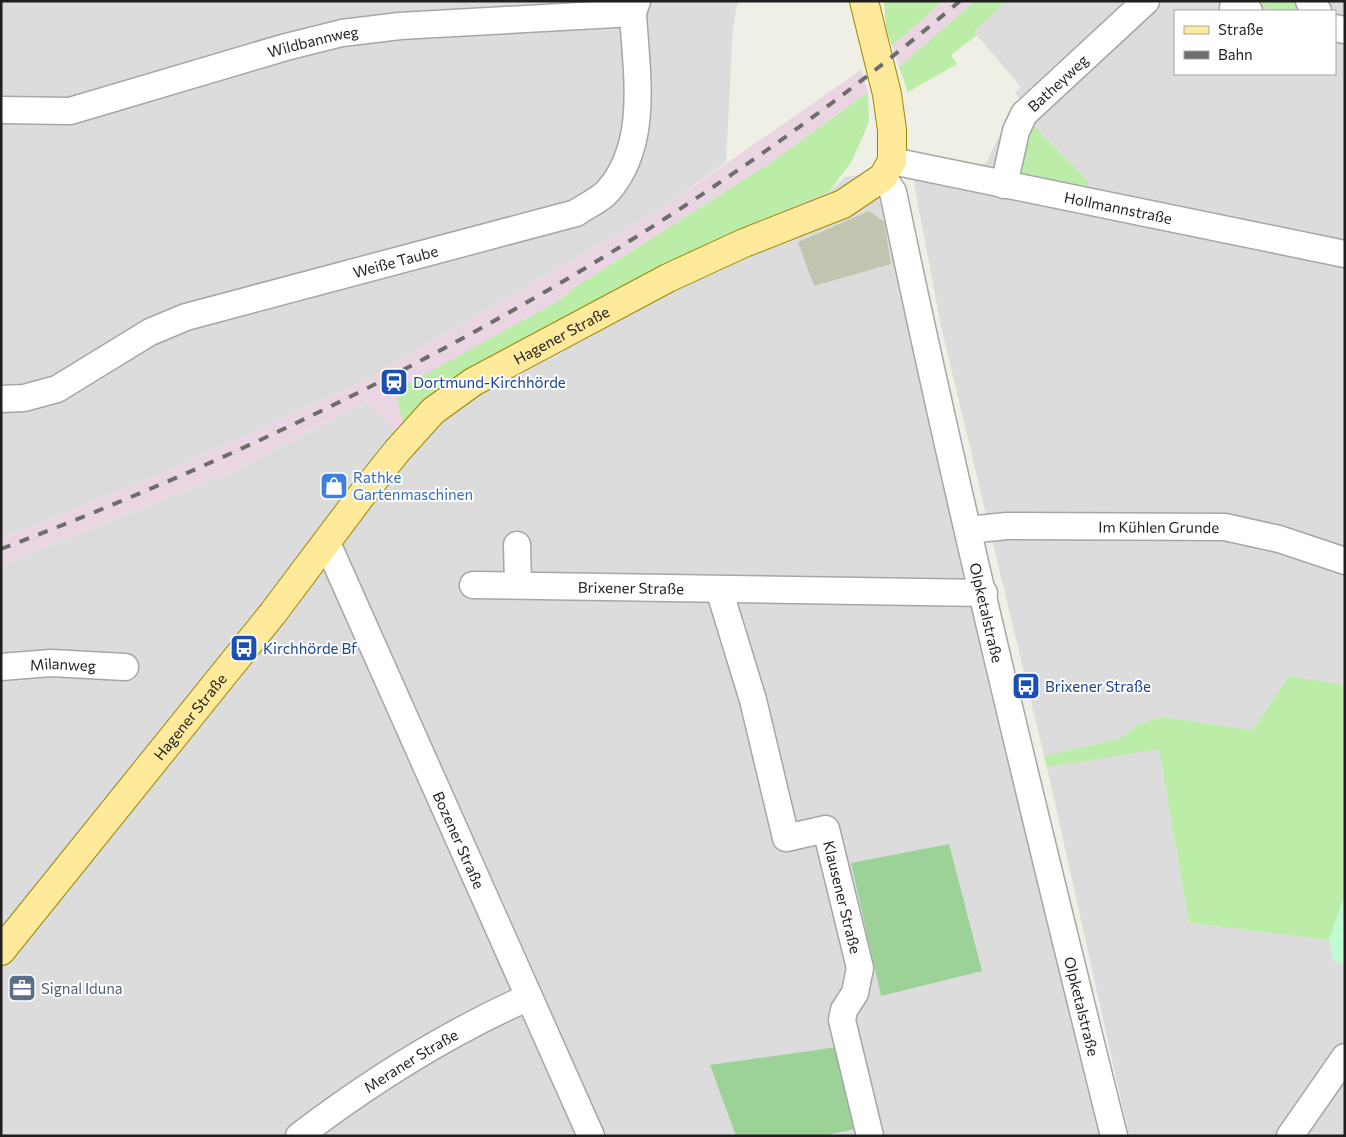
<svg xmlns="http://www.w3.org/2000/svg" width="1346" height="1137" font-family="Commissioner,sans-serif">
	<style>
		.residential { fill: #dddcdc; fill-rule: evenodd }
		.industrial { fill: #ead6e2 }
		.construction { fill: #c1c5b0 }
		.grass { fill: #bceda8 }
		.forest { fill: #9cd297 }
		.park { fill: #c0fcd1 }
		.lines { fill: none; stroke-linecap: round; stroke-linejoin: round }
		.minor-casing { stroke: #a6a6a6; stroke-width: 29 }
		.major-casing { stroke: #9a8700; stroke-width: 30 }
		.minor { stroke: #fff; stroke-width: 26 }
		.major { stroke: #ffe99b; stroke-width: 28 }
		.rail { stroke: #6d6d6d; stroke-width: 4; stroke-dasharray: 10 10; stroke-linecap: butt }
		.labels { text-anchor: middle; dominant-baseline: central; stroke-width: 4; stroke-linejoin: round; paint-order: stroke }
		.street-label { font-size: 15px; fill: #1f1f1f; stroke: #fff }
		.transit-label { font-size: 15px; fill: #164399; stroke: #fff; text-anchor: start }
		.shop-label { font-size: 15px; fill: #366cbe; stroke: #fff; text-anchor: start }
		.service-label { font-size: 15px; fill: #4e5e75; stroke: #fff; text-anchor: start }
	</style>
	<rect width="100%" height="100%" fill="#f0efe5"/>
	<!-- residential -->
	<path class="residential" d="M1 1H738L733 26 726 162 662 208 362 382 171 470 1 539Z
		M1006 1H1345V685L1289 676 1253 730 1162 717 1138 725 1119 739 1044 756 941 326 916 194 910 151 975 165 986 163 1006 122 1022 102 1015 93 1021 87 974 32ZM1175 11H1335V74H1175Z
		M881 172 1105 1136H1V565L231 472 368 401 395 429 440 387 641 276 747 225 829 192 845 177Z
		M1159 748 1189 923 1329 940 1334 961 1345 964V1136H1129L1047 767Z"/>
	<!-- industrial -->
	<path class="industrial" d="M943 1H975L899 67 892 46Z
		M861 70 868 92 772 162 577 286 560 300 396 391 403 422 395 429 367 401 231 472 1 565V539L171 470 362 382 662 208Z"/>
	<!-- construction -->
	<path class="construction" d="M869 211 884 222 891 264 814 286 798 242Z"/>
	<!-- grass -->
	<path class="grass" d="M884 1H943L892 46 886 27Z
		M975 1H1006L974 32 977 35 951 55 957 64 908 92 899 67Z
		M1257 1H1301L1307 11C1292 11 1267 14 1257 1Z
		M868 92 869 121 861 141 851 162 829 192 747 226 641 276 440 387 403 422 395 391 560 300 577 286 772 162Z
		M1033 125 1089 183 1087 187 1022 174 1020 170 1025 141Z
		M1289 676 1345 685V895L1329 940 1189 923 1159 749 1047 767 1044 756 1119 739 1138 725 1162 717 1253 730Z"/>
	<!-- forest -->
	<path class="forest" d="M949 844 982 971 881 996 851 863Z
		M837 1047 854 1129 822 1136H736L710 1065Z"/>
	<!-- park -->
	<path class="park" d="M1345 895V964L1334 961 1329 940Z"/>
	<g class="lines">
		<defs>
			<g id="minor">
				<path d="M1239 1 1233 8 1249 11"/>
				<path d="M1309 1 1318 11"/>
				<path d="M1335 28 1345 30"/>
				<path id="s1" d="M1 110 70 111 286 47 342 33 400 26 633 13"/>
				<path id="s2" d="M892 161 1345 254"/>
				<path id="s3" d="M883 177 893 192C959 508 1036 822 1114 1136"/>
				<path id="s4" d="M1004 185 1016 131 1024 114 1146 1"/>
				<path id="s5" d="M1 399 24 398 57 389 150 332 186 317 576 213C586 206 600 200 608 191 650 143 636 72 633 13L637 1"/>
				<path id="s6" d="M968 530 1007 526 1225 527 1279 539 1345 561"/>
				<path id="s7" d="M327 543 591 1136"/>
				<path d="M517 545 518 585"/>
				<path id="s8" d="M473 585 984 593"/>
				<path id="s9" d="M719 589 753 700 786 838 826 829 860 968 855 993 844 1010 842 1020 870 1136"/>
				<path id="s10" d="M1 667 51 663 125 667"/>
				<path id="s11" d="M299 1136C370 1082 448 1033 529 997"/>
				<path d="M1290 1136 1345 1057"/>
			</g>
			<g id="major">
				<path id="s12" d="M1 951 273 613 361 496 397 451 433 411 473 382 668 278 744 243 843 204 883 177 892 161V130L887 94 864 1"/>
			</g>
		</defs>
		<!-- minor casing -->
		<use href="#minor" class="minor-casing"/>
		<!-- major casing -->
		<use href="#major" class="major-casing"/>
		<!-- minor -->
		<use href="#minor" class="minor"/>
		<!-- major -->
		<use href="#major" class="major"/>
		<!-- rail -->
		<path class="rail" d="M1 549C345 418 678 240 960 1"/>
	</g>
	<!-- icons -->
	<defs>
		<symbol id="station-square" viewBox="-11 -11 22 22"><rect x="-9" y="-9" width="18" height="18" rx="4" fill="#1a4fb4" stroke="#fff"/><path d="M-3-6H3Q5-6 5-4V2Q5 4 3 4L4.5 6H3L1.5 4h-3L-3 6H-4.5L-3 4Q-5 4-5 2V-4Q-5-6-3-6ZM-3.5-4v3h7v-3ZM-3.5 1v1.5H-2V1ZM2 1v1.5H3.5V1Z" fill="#fff"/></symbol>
		<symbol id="shop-square" viewBox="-11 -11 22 22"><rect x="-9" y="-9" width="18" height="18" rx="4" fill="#3f7fe0" stroke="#fff"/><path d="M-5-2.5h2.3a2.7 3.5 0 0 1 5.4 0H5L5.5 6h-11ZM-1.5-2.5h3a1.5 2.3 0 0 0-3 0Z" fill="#fff"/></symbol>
		<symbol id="bus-square" viewBox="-11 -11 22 22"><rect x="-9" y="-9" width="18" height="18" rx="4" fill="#1a4fb4" stroke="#fff"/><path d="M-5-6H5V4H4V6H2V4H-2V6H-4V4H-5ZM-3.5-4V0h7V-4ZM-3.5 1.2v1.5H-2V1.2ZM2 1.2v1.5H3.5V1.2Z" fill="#fff"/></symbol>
		<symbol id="office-square" viewBox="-11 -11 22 22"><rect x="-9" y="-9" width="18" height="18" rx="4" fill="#5c6f8a" stroke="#fff"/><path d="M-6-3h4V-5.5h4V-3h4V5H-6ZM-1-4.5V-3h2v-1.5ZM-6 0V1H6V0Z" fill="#fff"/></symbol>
	</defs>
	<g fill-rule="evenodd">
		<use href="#station-square" x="378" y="366" width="32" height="32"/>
		<use href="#shop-square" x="318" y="470" width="32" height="32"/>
		<use href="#bus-square" x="228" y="632" width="32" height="32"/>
		<use href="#bus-square" x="1010" y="670" width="32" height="32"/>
		<use href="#office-square" x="6" y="972" width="32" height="32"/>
	</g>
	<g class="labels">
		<!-- street labels -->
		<g class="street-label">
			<text stroke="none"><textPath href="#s1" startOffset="322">Wildbannweg</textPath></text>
			<text stroke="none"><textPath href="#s4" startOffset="120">Batheyweg</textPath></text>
			<text stroke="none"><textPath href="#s2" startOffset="231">Hollmannstraße</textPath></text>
			<text stroke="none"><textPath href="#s5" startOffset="422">Weiße Taube</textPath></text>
			<text stroke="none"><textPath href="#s12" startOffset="841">Hagener Straße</textPath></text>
			<text stroke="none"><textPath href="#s6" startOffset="191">Im Kühlen Grunde</textPath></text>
			<text stroke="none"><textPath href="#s8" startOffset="158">Brixener Straße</textPath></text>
			<text stroke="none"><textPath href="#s3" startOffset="449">Olpketalstraße</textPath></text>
			<text stroke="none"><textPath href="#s10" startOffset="62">Milanweg</textPath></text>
			<text stroke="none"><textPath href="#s12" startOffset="301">Hagener Straße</textPath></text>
			<text stroke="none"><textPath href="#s7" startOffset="325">Bozener Straße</textPath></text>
			<text stroke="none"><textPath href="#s9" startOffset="369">Klausener Straße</textPath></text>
			<text stroke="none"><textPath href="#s3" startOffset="854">Olpketalstraße</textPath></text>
			<text stroke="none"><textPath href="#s11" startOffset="135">Meraner Straße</textPath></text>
		</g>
		<!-- transit labels -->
		<g class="transit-label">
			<text x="413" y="382">Dortmund-Kirchhörde</text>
			<text x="263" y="648">Kirchhörde Bf</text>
			<text x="1045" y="686">Brixener Straße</text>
		</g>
		<!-- shop labels -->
		<g class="shop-label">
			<text x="353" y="477">Rathke<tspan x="353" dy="17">Gartenmaschinen</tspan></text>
		</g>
		<!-- service labels -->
		<g class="service-label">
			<text x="41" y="988">Signal Iduna</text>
		</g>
	</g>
	<!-- border -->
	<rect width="1346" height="1137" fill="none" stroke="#1f1f1f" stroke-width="5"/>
	<!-- legend -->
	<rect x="1174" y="10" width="162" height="65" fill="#ffffff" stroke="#a5a5a5"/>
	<rect x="1184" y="26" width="25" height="8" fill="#ffe99b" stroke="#a5a5a5"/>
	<text x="1218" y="35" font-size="15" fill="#1f1f1f">Straße</text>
	<rect x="1184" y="51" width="25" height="8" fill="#6d6d6d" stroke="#a5a5a5"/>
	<text x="1218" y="60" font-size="15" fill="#1f1f1f">Bahn</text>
</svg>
